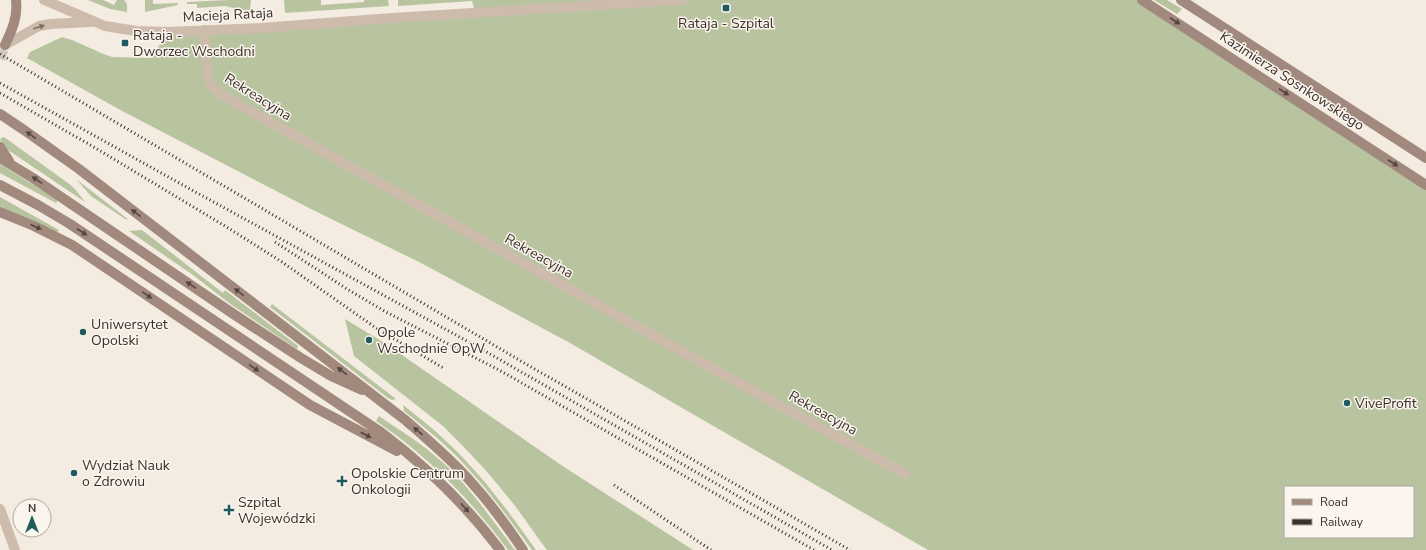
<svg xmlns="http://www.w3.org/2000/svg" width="1426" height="550" font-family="'Nunito Sans',sans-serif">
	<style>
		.green { fill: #b8c4a0; fill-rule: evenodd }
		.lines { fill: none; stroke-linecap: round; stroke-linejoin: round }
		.secondary-tunnel { stroke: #cfc6bd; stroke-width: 10; stroke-dasharray: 10 5; stroke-linecap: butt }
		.street { stroke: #cdbbac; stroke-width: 10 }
		.secondary { stroke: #a18a7d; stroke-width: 10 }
		.rail { stroke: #3b302b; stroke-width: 3; stroke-dasharray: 1 3; stroke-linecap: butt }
		.oneway { fill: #544640 }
		.oneway2 { fill: #7d6f65 }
		.poi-dot { fill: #1f5a5e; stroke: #fbf5ee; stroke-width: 1.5 }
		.labels { text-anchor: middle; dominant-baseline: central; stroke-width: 3; stroke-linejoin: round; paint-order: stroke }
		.street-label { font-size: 14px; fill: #3b302b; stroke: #fbf5ee }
		.poi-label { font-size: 14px; fill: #3b302b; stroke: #fbf5ee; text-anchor: start }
	</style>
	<rect width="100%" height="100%" fill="#f4ebe1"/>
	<!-- green -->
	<path class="green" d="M88 0H103L114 5 117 0H124L127 4V12L110 9Z
		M145 0H153V4L177 3 178 5 145 12Z
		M228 0H251L250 10H241L225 6 197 8V4H187V2Z
		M284 0H321V5L364 2V0H388L389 6 285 13Z
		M398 0H1142L1426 185V550H928L570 343 421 263 311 209 124 112 27 58 30 52 62 37 72 40 101 53 112 57 151 58 168 32 475 12 472 1 398 6ZM1285 487H1413V537H1285Z
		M1154 0H1167L1182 9 1177 14Z
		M4 137 68 183 75 189 85 202 8 150 0 140V139Z
		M0 164 58 200 56 203 0 173Z
		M76 179 129 220 125 219 91 196Z
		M0 197 59 230 57 233 0 207Z
		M142 230 223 293 225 290 298 346 297 349 229 303 193 275 129 231Z
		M272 304 396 399 392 400 388 398 270 307Z
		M345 319 386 344 561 465 693 550H547C533 532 521 512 506 495 487 470 465 448 443 426L354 356Z
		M403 405C418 417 434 429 448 443 482 475 509 512 536 550H532C510 520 489 491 464 464 446 444 425 428 404 411Z
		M379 416C397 429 417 440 434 455 466 481 490 517 515 550H508C471 500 428 456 376 421Z"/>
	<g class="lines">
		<!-- secondary-tunnel -->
		<path class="secondary-tunnel" d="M0 59 5 45"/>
		<!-- street -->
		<path class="street" d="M44 0 105 26 136 31 168 32 261 28 392 18 683 0
			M204 30 207 76 213 87 220 94 708 366 905 474
			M5 45 39 26 51 24 91 22
			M0 509 15 550"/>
		<!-- secondary -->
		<path class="secondary" d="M1142 0 1426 185
			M1181 0 1426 158
			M5 45C12 30 18 17 16 0
			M0 114 24 130 79 169 404 419C427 439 451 459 471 482 490 503 507 526 523 550
			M0 147 9 161
			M0 158 33 178 235 315 301 358 331 376 362 390
			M0 185 38 205 70 224 382 433C427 467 466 505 500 550
			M0 212 34 226 72 245 310 405 397 451"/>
		<!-- rail -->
		<path class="rail" d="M0 54 526 364 850 550
			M0 83 190 189 476 346 832 550
			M0 93 92 146 225 226 282 262 376 328 445 369
			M275 242 347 289 386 312 499 370 814 550
			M614 485 711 550"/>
	</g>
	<!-- one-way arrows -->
	<defs><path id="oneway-solid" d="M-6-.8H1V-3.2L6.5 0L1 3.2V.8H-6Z"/></defs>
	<g class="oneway">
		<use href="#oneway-solid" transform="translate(1175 21) rotate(33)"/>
		<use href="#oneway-solid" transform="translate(1284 92) rotate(33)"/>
		<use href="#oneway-solid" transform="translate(31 135) rotate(-144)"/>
		<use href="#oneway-solid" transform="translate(1393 163) rotate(33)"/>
		<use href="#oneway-solid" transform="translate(37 180) rotate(-146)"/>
		<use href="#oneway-solid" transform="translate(136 213) rotate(-143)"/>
		<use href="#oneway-solid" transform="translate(36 227) rotate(25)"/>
		<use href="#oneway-solid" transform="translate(82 232) rotate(33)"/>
		<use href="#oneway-solid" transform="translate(191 285) rotate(-146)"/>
		<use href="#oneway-solid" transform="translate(239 292) rotate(-142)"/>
		<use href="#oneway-solid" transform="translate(147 295) rotate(34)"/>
		<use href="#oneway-solid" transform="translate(254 368) rotate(34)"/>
		<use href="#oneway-solid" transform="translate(342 371) rotate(-143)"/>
		<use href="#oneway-solid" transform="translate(418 431) rotate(-140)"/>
		<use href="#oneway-solid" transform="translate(366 435) rotate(28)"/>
		<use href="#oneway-solid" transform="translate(465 508) rotate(48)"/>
	</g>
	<use class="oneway2" href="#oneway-solid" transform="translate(39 27) rotate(-18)"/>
	<!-- markers -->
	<g class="poi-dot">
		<rect x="722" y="4" width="8" height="8" rx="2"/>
		<rect x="121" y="39" width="8" height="8" rx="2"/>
		<circle cx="83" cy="332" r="4"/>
		<circle cx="369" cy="340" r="4"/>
		<circle cx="1347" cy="403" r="4"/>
		<circle cx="74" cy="473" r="4"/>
		<path d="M340 475h4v4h4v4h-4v4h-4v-4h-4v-4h4z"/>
		<path d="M227 504h4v4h4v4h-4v4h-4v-4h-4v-4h4z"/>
	</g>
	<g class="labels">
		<!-- street labels -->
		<g class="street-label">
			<text transform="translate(228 15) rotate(-3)">Macieja Rataja</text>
			<text transform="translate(1292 81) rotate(33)">Kazimierza Sosnkowskiego</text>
			<text transform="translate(258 97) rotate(32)">Rekreacyjna</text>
			<text transform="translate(539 256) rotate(29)">Rekreacyjna</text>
			<text transform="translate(823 413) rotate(29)">Rekreacyjna</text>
		</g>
		<!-- poi labels -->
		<g class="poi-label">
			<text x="726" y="23" text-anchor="middle">Rataja - Szpital</text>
			<text x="133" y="35">Rataja -<tspan x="133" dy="16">Dworzec Wschodni</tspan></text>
			<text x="91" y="324">Uniwersytet<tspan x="91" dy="16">Opolski</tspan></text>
			<text x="377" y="332">Opole<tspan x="377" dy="16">Wschodnie OpW</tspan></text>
			<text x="1355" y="403">ViveProfit</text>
			<text x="82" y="465">Wydział Nauk<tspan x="82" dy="16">o Zdrowiu</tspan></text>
			<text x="351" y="473">Opolskie Centrum<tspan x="351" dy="16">Onkologii</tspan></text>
			<text x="238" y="502">Szpital<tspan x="238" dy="16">Wojewódzki</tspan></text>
		</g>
	</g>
	<!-- legend -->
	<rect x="1284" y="486" width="130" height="52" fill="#fbf5ee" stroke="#aea6a0"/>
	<rect x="1292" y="499" width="20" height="6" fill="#a18a7d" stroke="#aea6a0"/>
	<text x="1320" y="506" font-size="12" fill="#3b302b">Road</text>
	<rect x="1292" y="519" width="20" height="6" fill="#3b302b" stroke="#aea6a0"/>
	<text x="1320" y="526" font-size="12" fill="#3b302b">Railway</text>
	<!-- north arrow -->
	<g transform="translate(32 518)"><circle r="19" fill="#fbf5ee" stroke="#aea6a0"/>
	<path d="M0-3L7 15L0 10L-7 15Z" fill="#1f5a5e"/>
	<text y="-6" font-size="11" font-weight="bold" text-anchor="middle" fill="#3b302b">N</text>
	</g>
</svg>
